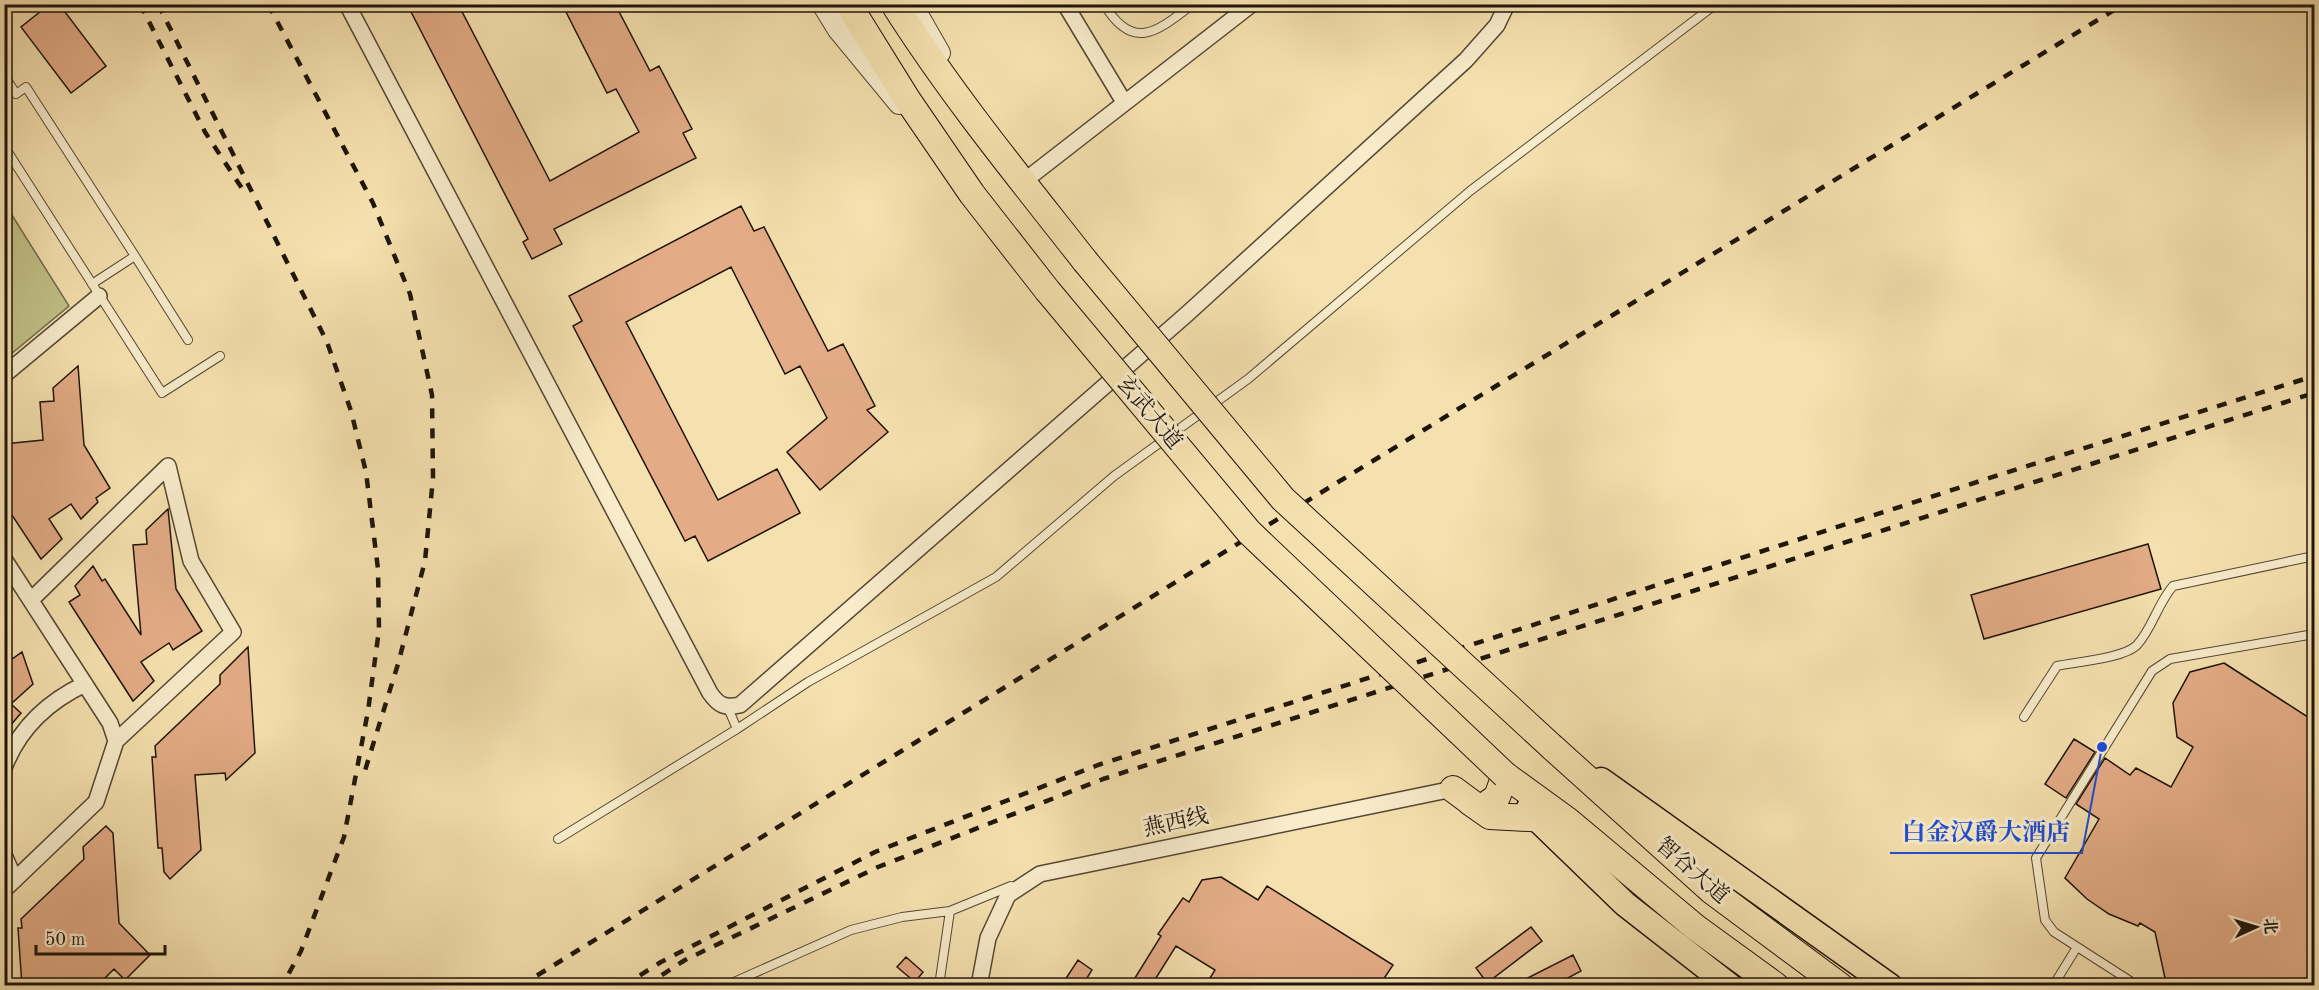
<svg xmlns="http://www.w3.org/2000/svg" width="2319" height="990" font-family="'Old Standard TT','Noto Serif SC',serif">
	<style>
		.green { fill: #c1c187; stroke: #706a49; stroke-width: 1.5 }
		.building { fill: #e3ac86; stroke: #1e140b; stroke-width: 1.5 }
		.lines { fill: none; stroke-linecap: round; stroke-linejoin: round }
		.service-casing { stroke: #544734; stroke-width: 10 }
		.minor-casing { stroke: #544734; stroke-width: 18 }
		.tertiary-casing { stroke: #544734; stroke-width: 22 }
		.primary-casing { stroke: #1e140b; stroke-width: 27 }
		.trunk-casing { stroke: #1e140b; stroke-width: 28 }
		.service { stroke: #f8eccb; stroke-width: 8 }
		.minor { stroke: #f8eccb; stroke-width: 15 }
		.tertiary { stroke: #f8eccb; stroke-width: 20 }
		.primary { stroke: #f5e1af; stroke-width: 24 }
		.trunk { stroke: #f5e1af; stroke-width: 26 }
		.rail { stroke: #1e140b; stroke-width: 4.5; stroke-dasharray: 10 10; stroke-linecap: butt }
		.trunk-bridge-casing { stroke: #1e140b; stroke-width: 28; stroke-linecap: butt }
		.trunk-bridge { stroke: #f5e1af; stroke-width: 26 }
		.labels { text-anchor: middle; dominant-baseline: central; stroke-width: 6; stroke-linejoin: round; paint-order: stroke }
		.street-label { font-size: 22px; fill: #1e140b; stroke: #f8eccb }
		.leader { fill: none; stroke: #1d4ed8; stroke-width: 2 }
		.callout-dot { fill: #1d4ed8; stroke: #f8eccb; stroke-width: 2 }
		.callout-label { font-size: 24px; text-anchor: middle; font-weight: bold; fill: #1d4ed8; stroke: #f8eccb; stroke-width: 6; stroke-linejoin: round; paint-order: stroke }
	</style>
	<rect width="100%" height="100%" fill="#f5e1af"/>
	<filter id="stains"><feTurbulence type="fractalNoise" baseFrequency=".00333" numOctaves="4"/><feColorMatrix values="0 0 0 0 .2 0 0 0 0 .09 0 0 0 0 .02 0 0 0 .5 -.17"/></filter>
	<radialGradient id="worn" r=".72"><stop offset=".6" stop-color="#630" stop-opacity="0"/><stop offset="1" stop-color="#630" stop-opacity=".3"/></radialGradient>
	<!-- green -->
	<path class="green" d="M5 204 69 306 5 359H4Z"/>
	<!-- building -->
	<path class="building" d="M50 4H59L106 66 71 93 21 27Z
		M407 4H458L550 181 639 132 616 89 607 93 562 4H615L650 71 659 66 692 129 683 133 696 158 554 229 562 244 532 259 523 242 528 239Z
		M741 206 754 231 764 227 828 351 843 344 875 406 867 410 888 432 820 490 787 452 827 418 800 366 785 374 731 267 626 322 718 500 777 469 800 513 708 561 695 536 685 541 573 326 582 321 569 296Z
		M78 366 84 445 110 488 96 498 98 502 81 519 71 504 49 519 62 539 41 559 4 503V444L43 440 40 402 54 401 53 388Z
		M168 509 176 589 202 631 173 650 169 643 141 662 154 681 133 701 69 602 80 595 75 586 93 566 102 581 105 579 141 635 133 545 147 544 146 530Z
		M2148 544 2161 589 1984 639 1971 595Z
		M248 647 255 753 226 780 225 773 195 775 201 850 170 879 164 872 162 848H158L152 757H156L155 746 220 684V675Z
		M22 652 33 684 11 704 21 713 4 733V665Z
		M2224 663 2314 721V986H2176L2165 978 2155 932 2140 923 2138 926 2109 914 2087 899 2065 878 2099 819 2076 804 2105 758 2130 775 2136 768 2171 787 2193 747 2177 737 2173 703 2190 672Z
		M2074 739 2095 752 2066 798 2045 784Z
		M106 826 113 833 119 923 150 955 125 980 114 969 97 986H22L18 928H22L21 919 84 859 83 847Z
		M1221 877 1258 900 1267 886 1393 965 1379 986H1205L1215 970 1176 946 1151 986H1130L1161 936 1158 934 1183 898 1189 902 1202 880Z
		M1531 927 1542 941 1487 983 1476 968Z
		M1573 955 1581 971 1553 986H1512Z
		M906 957 923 972 915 982 897 967Z
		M1078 960 1092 970 1082 986H1061Z"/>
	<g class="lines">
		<defs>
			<path id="service" d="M1104 4C1133 53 1158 31 1193 4
				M4 75 16 94 26 87 135 256
				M4 146 162 393 220 356
				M92 284 135 256 188 340
				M728 708 737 729
				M2024 717 2057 666C2075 662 2125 658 2137 645 2152 629 2158 603 2173 586L2314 556
				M558 839 737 729 808 682 996 577 1114 476 1248 379 1470 191 1716 4
				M725 986 851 930 902 917 950 911 1011 886
				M936 986 940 979 950 911
				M2053 986 2077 947
				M2138 986 2054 932 2045 920 2036 858 2152 671 2170 659 2314 634"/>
			<path id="minor" d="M347 4 710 693C719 706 725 708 740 705L1187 314 1466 60 1497 25 1507 4
				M1065 4 1124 102
				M1023 182 1252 4
				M4 375 99 296
				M4 559 110 723 116 741 96 802 4 890
				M31 600 168 466 191 561 233 632 116 741
				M4 768C19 728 47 702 85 684
				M4 855 15 880
				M979 986 988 938 1008 895 1040 874 1453 789"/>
			<path id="tertiary" d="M822 4 838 30 899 104
				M912 4 940 53"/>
			<path id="primary" d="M1601 780 1890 986
				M1529 808 1537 819 1625 904 1730 986"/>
			<path id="trunk" d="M848 4 907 99 972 194 1047 290
				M894 4C951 94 1019 177 1085 261
				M1552 747 1712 891 1840 986
				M1453 789 1480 809 1497 797 1505 775 1567 820 1695 927 1776 986
				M1470 802 1490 816 1567 820"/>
		</defs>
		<!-- service casing -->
		<use href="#service" class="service-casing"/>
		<!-- minor casing -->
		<use href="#minor" class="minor-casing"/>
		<!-- tertiary casing -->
		<use href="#tertiary" class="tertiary-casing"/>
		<!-- primary casing -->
		<use href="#primary" class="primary-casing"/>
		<!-- trunk casing -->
		<use href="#trunk" class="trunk-casing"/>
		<!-- service -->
		<use href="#service" class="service"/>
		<!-- minor -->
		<use href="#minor" class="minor"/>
		<!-- tertiary -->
		<use href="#tertiary" class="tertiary"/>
		<!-- primary -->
		<use href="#primary" class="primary"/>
		<!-- trunk -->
		<use href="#trunk" class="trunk"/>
		<!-- rail -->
		<path class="rail" d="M140 4 205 132 245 193
			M158 4 327 342 351 411 366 472 378 569 379 630 368 711 344 837 301 951 282 986
			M268 4 373 203 410 294 432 395 433 478 425 561 398 664 363 777
			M520 986 1330 487 2124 4
			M623 986 661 962 875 852 1098 765 2005 473 2314 376
			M645 986 685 960 878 867 1103 779 2314 393"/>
		<defs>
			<path id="trunk-bridge" d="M1085 261 1283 499 1552 747
				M1047 290 1249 532 1505 775"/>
		</defs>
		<!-- trunk-bridge casing -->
		<use href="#trunk-bridge" class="trunk-bridge-casing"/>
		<!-- trunk-bridge -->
		<use href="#trunk-bridge" class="trunk-bridge"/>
	</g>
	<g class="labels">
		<!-- street labels -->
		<g class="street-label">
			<text transform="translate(1149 413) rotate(50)">玄武大道</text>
			<text transform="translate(1176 823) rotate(-12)">燕西线</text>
			<text transform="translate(1692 871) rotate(41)">智谷大道</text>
		</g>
	</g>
	<!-- callouts -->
	<path class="leader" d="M2102 747L2082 853H1890"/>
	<circle class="callout-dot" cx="2102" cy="747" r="6"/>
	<g class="callout-label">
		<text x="1986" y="840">白金汉爵大酒店</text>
	</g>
	<!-- margin -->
	<rect width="2319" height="990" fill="none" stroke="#f5e1af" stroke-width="24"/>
	<rect x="6" y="6" width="2307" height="978" fill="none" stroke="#1e140b" stroke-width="3"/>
	<rect x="12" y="12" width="2295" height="966" fill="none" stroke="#1e140b" stroke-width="1.5"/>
	<!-- north arrow -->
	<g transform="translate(2256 927) rotate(86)" stroke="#f8eccb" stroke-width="4.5" paint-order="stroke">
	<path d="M0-4.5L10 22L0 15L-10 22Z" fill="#1e140b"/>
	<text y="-9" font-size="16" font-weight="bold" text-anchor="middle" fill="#1e140b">北</text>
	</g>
	<!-- scale -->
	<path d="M36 945v9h129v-9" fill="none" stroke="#1e140b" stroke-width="3"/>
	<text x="45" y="945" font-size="18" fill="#1e140b" stroke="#f8eccb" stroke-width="4.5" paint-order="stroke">50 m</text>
	<rect width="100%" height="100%" filter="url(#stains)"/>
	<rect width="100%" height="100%" fill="url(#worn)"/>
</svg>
